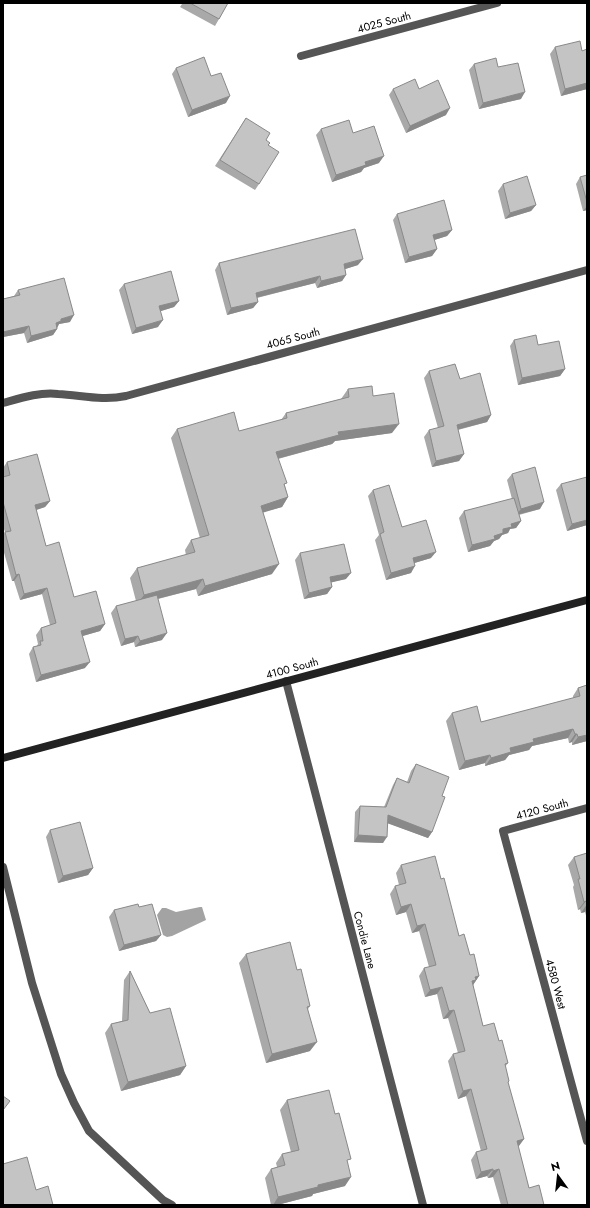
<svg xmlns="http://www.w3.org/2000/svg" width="590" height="1208" font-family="Jost,sans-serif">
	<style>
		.water { fill: #a3a3a3 }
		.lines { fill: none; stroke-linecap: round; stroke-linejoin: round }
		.service { stroke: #555; stroke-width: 8 }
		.minor { stroke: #555; stroke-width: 8 }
		.secondary { stroke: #222; stroke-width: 8 }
		.wall { fill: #a9a9a9 }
		.shaded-wall { fill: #898989 }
		.building { fill: #c4c4c4; stroke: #898989 }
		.labels { text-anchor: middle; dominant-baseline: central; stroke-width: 3; stroke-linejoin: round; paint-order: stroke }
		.street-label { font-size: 11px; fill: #000; stroke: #fff }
	</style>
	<rect width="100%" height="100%" fill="#fff"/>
	<!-- water -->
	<path class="water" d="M200 907H202L206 920 172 936 167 937 163 935 157 915 162 908H166L176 912Z"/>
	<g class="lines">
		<!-- service -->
		<path class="service" d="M3 867 32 983 61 1074 74 1103 89 1131 163 1200 172 1205"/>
		<!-- minor -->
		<path class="minor" d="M301 56 497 3
			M3 403C21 398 39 392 58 394 81 395 102 401 126 396L587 270
			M286 681 423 1205
			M587 808 503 831 587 1141"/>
		<!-- secondary -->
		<path class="secondary" d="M3 758 587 600"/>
	</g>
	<!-- wall -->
	<path class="wall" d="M181 3H228L219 19 215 26 180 7 182 4Z
		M555 47 582 51 587 89 561 96 550 54Z
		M474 64 498 67 521 99 479 109 469 70Z
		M176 68 211 76 226 103 188 117 172 74Z
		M393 89H419L446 115 406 133 389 95Z
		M246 118 266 140 268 145 259 184 255 190 215 166Z
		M321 129 353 133 379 163 364 168 361 172 332 182 316 135Z
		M587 175V210L583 211 576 184 580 177Z
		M503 184 536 205 531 211 505 219 498 191Z
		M397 214 452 230 447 236 434 240 437 249 432 256 405 263 393 220Z
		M219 263 358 265 345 269 346 275 342 281 317 288 315 283 257 298 258 302 253 308 227 315 215 270Z
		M124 284 179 301 174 307 160 311 158 327 132 334 119 290Z
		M18 290 70 322 59 324 57 328V329L53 335 27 343 24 333 3 337V299L14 296Z
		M514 340 538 345 565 369 560 376 518 385 510 346Z
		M429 371 460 379 491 415 487 422 458 430 464 454 459 461 432 467 424 437 429 430 438 428 424 378Z
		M348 389 373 396 392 433 335 441 332 444 278 459 285 486 288 497 282 507 263 512 272 574 198 596 196 589 158 599 162 640 135 647 134 642 121 646 111 613 116 606 136 601 130 578 137 568 186 555 185 550 191 540 200 538 171 438 177 429 239 431 281 420 286 413 341 399Z
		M7 462 50 501 45 507 36 510 46 546 74 597 105 624 100 631 82 636 85 668 36 682 29 654 33 647H36L38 644 36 635 41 628 50 625 42 594 20 600 14 581H12L3 549V535L5 532 3 526V477H4L3 472V468Z
		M512 474 540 509 519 515 521 521 516 528 510 529 508 533 502 535 499 539 494 541 490 546 468 552 459 518 464 511 512 499 507 480Z
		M561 484 587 525 567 531 556 490Z
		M373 490 402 527 431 558 414 563 411 573 386 580 375 540 379 535 368 496Z
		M300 553 346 579 331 582 332 587 327 594 304 599 295 560Z
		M587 685V741L572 745V742L569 743 568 738 532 746 529 750 509 755 505 760 485 766V763L459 770 446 721 452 713 481 722 573 698V696L578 688Z
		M416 764 442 796 432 832 428 838 388 823 383 843 354 842 355 812 360 806 384 807 393 785 397 778 407 782 411 771Z
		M50 830 93 868 88 875 58 883 46 837Z
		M587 853V919L585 912 581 913 580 909 578 910 573 887 574 885 568 865 574 857Z
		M401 865 441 879 459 936 470 955 479 976 473 985 483 1026 499 1041 508 1063 505 1067 509 1081 508 1083 524 1139 518 1146 529 1188 544 1205H501L493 1177 488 1178 487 1176 476 1179 471 1160 476 1152 481 1151 466 1096 458 1099 448 1061 453 1054 458 1053 448 1018 443 1019 437 994 425 997 419 976 424 968 429 967 419 931 412 933 406 912 396 915 390 894 395 886 399 885 396 873Z
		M139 907 161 935 156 941 119 951 109 917 114 910Z
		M246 954 297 970 310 1006 308 1009 310 1051 266 1063 239 963Z
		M130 971 150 1013 186 1066 180 1075 121 1091 105 1033 111 1024 122 1021 124 980Z
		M287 1100 348 1164 345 1186 313 1194 312 1196 277 1205H271L265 1178 271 1169 277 1167 276 1163 282 1154 291 1152 280 1110Z"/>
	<!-- shaded-wall -->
	<path class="shaded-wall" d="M587 83V89L561 96 565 89Z
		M525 92 521 99 479 109 483 103Z
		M230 96 226 103 188 117 192 110Z
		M450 108 446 115 406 133 410 126Z
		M384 156 379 163 364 168 361 172 332 182 336 175 365 162Z
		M536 205 531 211 505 219 510 213Z
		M587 206V210L583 211Z
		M452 230 447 236 428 242 433 235Z
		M437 249 432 256 405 263 409 257Z
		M363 259 358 265 339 271 344 264Z
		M346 275 342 281 317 288 321 281Z
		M320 276 315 283 251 299 256 293Z
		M179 301 174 307 155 313 159 306Z
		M258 302 253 308 227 315 231 308Z
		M74 315 70 322 59 324 57 328 56 323 61 319Z
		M163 320 158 327 132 334 136 328Z
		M29 326 24 333 3 337V332Z
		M57 329 53 335 27 343 31 336Z
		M565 369 560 376 518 385 522 378Z
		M491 415 487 422 452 431 457 425Z
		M399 424 392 433 335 441 332 444 269 461 276 452 338 432Z
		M464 454 459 461 432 467 436 461Z
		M288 497 282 507 255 515 261 506Z
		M50 501 45 507 30 512 35 505Z
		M544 502 540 509 516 515 521 509Z
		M587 520V525L567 531 572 524Z
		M521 521 516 528 510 529 508 533 502 535 499 539 494 541 490 546 468 552 472 545 494 536 511 524Z
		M436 552 431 558 408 565 413 558Z
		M279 564 272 574 198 596 205 586Z
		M415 566 411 573 386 580 391 573Z
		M351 573 346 579 325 584 330 577Z
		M19 574 14 581H12L16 575Z
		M203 579 196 589 137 604 144 595Z
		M332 587 327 594 304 599 309 593Z
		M47 588 42 594 20 600 24 594Z
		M105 624 100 631 76 638 81 631Z
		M167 633 162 640 135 647 140 641Z
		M138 636 134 642 121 646 125 639Z
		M90 662 85 668 36 682 41 675Z
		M573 729 568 738 532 746 529 750 509 755 505 760 485 766 491 758 510 748 533 739Z
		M575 734H577L572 742 569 743Z
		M587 735V741L572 745 578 737Z
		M490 755 485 763 459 770 465 761Z
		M388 815 432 832 428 838 384 822Z
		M358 835 387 837 383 843 354 842Z
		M93 868 88 875 58 883 63 876Z
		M586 901 580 909 578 910 584 902Z
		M411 904 406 912 396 915 401 907Z
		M587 904V909L585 912 581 913Z
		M425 924 419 931 412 933 417 926Z
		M161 935 156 941 119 951 124 945Z
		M479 976 471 988 466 989 475 977Z
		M442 987 437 994 425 997 430 990Z
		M454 1010 448 1018 443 1019 449 1011Z
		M317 1042 310 1051 266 1063 272 1054Z
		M186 1066 180 1075 121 1091 128 1082Z
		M471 1089 466 1096 458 1099 463 1091Z
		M524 1139 519 1146 511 1148 517 1141Z
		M493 1169 487 1176 476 1179 481 1172Z
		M499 1169 493 1177 488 1178 493 1171Z
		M351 1177 345 1186 313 1194 312 1196 277 1205H273L278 1197 318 1185Z"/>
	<!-- building -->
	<path class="building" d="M190 3H228L219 19Z
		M580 41 582 51 587 49V83L565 89 555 47Z
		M204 57 211 76 221 73 230 96 192 110 176 68Z
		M496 58 498 67 518 63 525 92 483 103 474 64Z
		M415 79 419 89 438 80 450 108 410 126 393 89Z
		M246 118 270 133 266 140 270 143 268 145 279 152 259 184 220 160Z
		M349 120 353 133 374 126 384 156 365 162 366 165 336 175 321 129Z
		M587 175V202L580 177Z
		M527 176 536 205 510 213 503 184Z
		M444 200 452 230 433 235 437 249 409 257 397 214Z
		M355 229 363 259 344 264 346 275 321 281 320 276 256 293 258 302 231 308 219 263Z
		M171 271 179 301 159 306 163 320 136 328 124 284Z
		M64 278 74 315 61 319V321L56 323 57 329 31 336 29 326 3 332V299L20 295 18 290Z
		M536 335 538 345 559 341 565 369 522 378 514 340Z
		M455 364 460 379 480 373 491 415 457 425 464 454 436 461 429 430 444 426 429 371Z
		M372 386 373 396 394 393 399 424 338 432 339 435 276 452 287 483 284 484 288 497 261 506 279 564 205 586 203 579 144 595 137 568 195 552 191 540 209 535 177 429 234 412 239 431 287 418 286 413 349 397 348 389Z
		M37 454 50 501 35 505 46 546 59 542 74 597 96 591 105 624 81 631 90 662 41 675 33 647 41 645 40 641H43L41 628 56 623 47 588 24 594 19 574 16 575 5 532 11 531 3 502V477L10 475 7 462Z
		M535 467 544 502 521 509 512 474Z
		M587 477V520L572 524 561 484Z
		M389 485 402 527 426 520 436 552 413 558 415 566 391 573 380 534 384 532 373 490Z
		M514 498 521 521 511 524 512 527 503 529V533L494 536 495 539 472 545 464 511Z
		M344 544 351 573 330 577 332 587 309 593 300 553Z
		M157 595 167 633 140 641 138 636 125 639 116 606Z
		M587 685V735L578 737 577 734H575L573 729 533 739 534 742 510 748 511 752 491 758 490 755 465 761 452 713 477 706 481 722 580 696 578 688Z
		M416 764 449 777 442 796 445 797 432 832 388 815 387 837 358 835 360 806 386 807 397 778 409 783Z
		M80 822 93 868 63 876 50 830Z
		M587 853V904L586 901 584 902 578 879H580L574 857Z
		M435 856 441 879 444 878 459 936 464 934 470 955 474 954 479 976 475 977 476 980 472 981 483 1026 494 1023 499 1041 502 1040 508 1063 505 1064 509 1081 508 1082 524 1139 517 1141 529 1188 539 1185 544 1205H508L499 1169 493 1171V1169L481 1172 476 1152 487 1149 471 1089 463 1091 453 1054 465 1051 454 1010 449 1011 442 987 430 990 424 968 436 965 425 924 417 926 411 904 401 907 395 886 406 883 401 865Z
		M138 904 139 907 152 904 161 935 124 945 114 910Z
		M290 942 297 970 301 969 310 1006 307 1007 317 1042 272 1054 246 954Z
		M130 971 150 1013 170 1008 186 1066 128 1082 111 1024 128 1020Z
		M329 1090 335 1114 339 1113 351 1159 347 1160 351 1177 318 1185V1187L278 1197 271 1169 285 1165 282 1154 299 1150 287 1100Z
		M3 1096 10 1101 3 1110Z
		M27 1157 36 1190 48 1186 53 1205H3V1164Z"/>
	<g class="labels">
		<!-- street labels -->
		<g class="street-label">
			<text transform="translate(384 22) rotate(-15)">4025 South</text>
			<text transform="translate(293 338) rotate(-15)">4065 South</text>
			<text transform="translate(292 668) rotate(-15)">4100 South</text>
			<text transform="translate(542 809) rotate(-15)">4120 South</text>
			<text transform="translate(365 940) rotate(75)">Condie Lane</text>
			<text transform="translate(556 984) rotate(75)">4580 West</text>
		</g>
	</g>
	<!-- border -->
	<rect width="590" height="1208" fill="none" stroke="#000000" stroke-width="8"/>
	<!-- north arrow -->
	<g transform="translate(558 1176) rotate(345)" stroke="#ffffff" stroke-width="3" paint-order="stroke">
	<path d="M0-3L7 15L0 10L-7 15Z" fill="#000000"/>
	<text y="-6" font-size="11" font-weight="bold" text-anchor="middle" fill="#000000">N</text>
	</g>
</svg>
